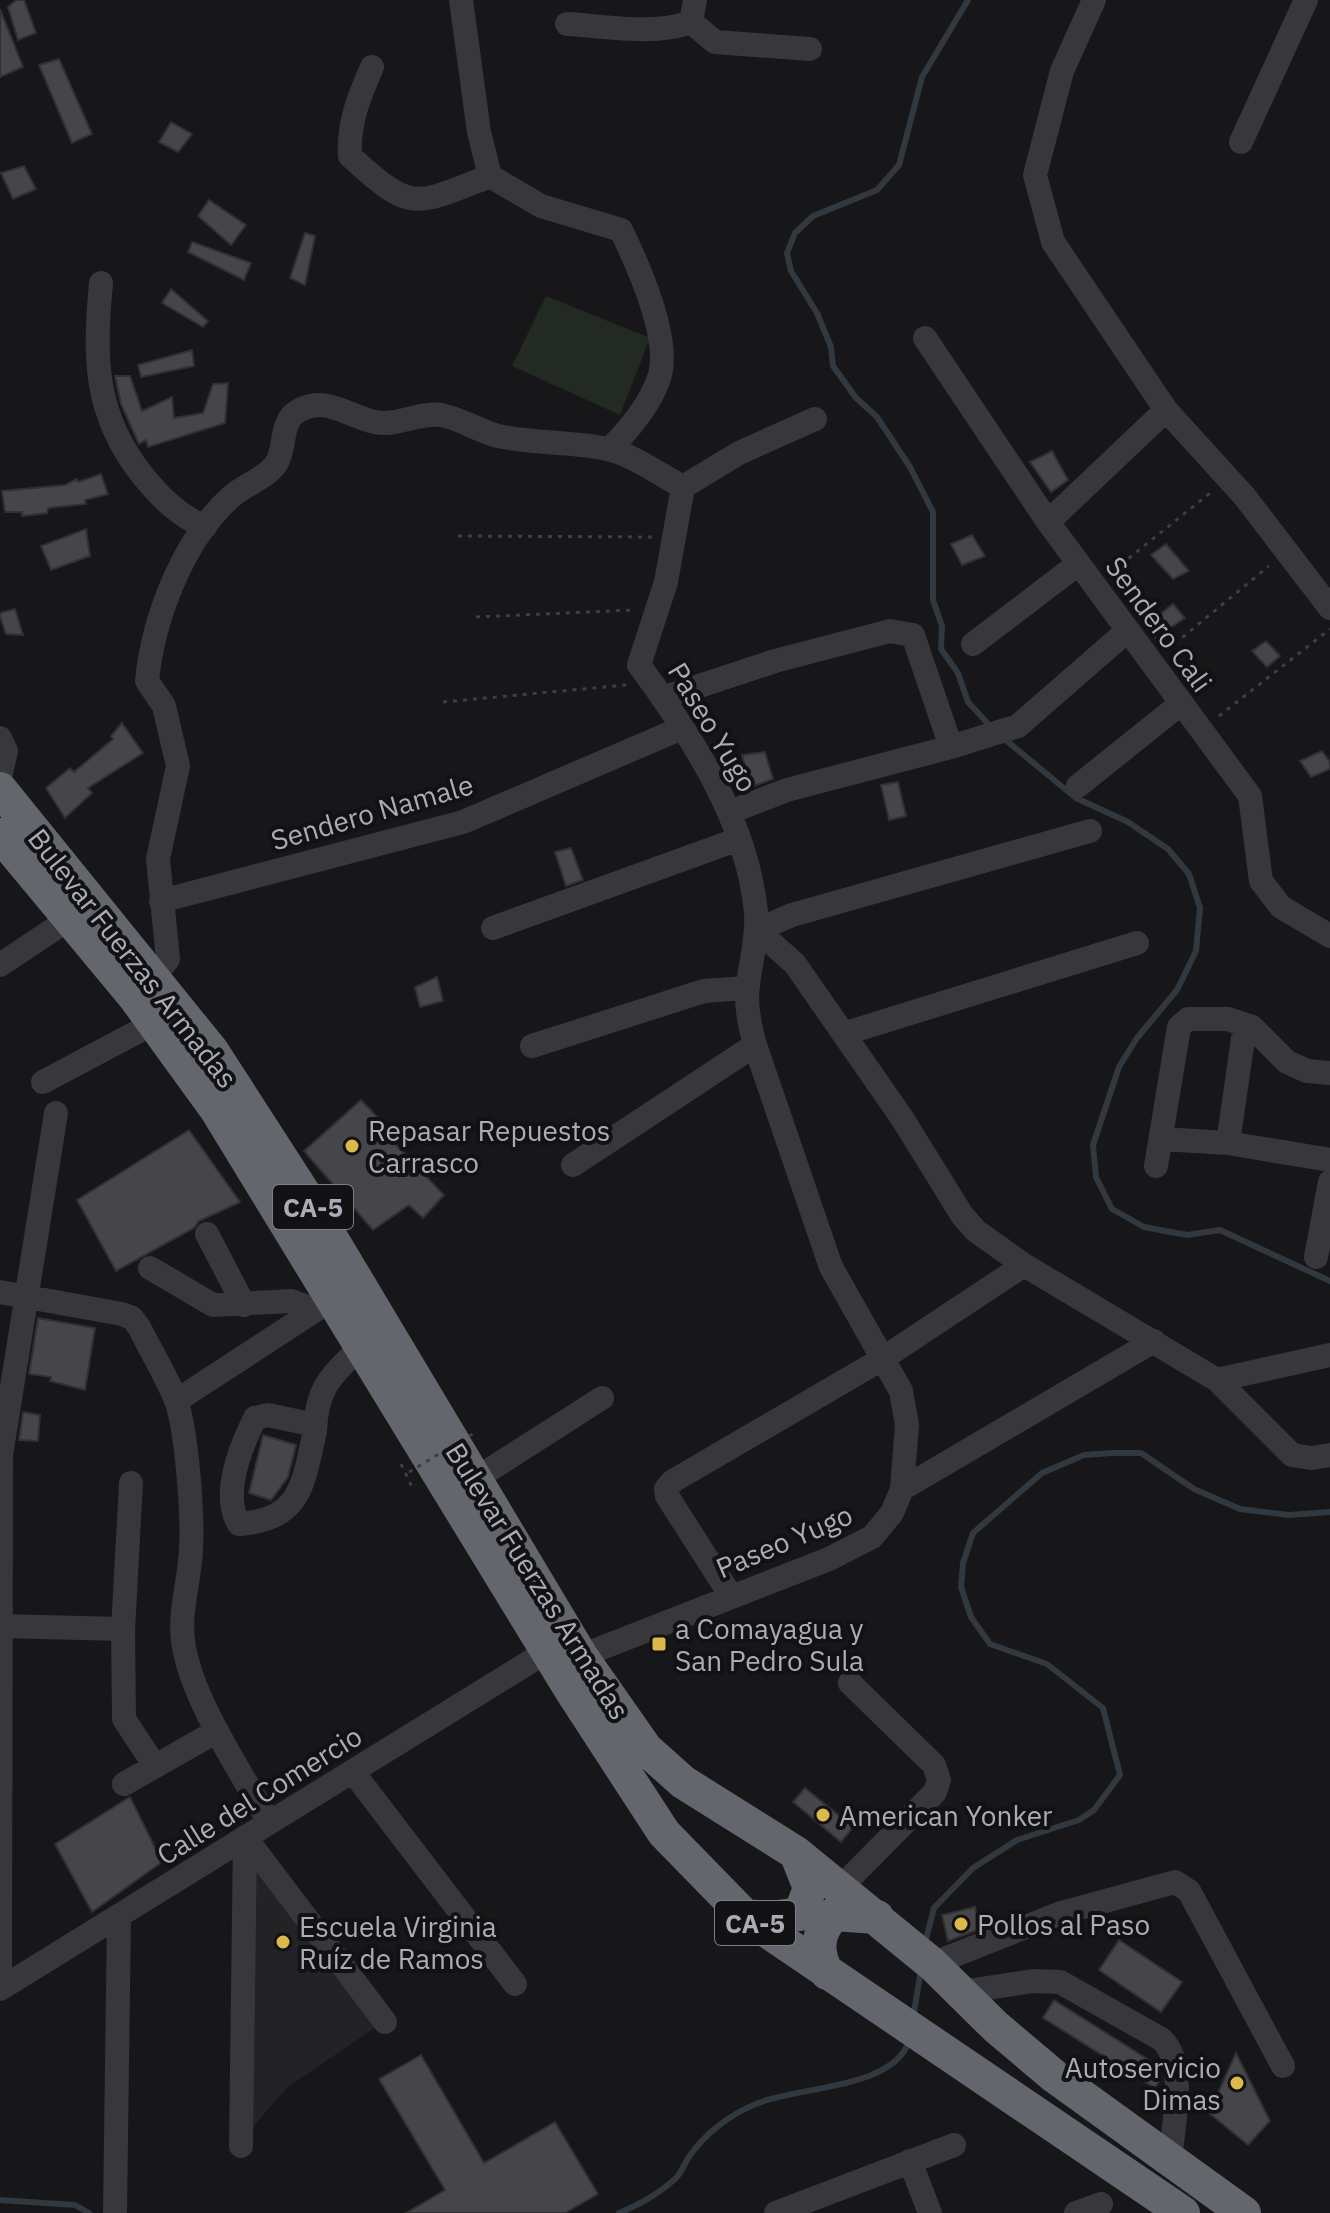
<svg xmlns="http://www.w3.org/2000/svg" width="1330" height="2213" font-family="'IBM Plex Sans',sans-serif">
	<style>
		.built { fill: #232225 }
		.green { fill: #232a24 }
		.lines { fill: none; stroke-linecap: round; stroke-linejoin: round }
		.stream { stroke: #31383f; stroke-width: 6 }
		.building { fill: #46464a; stroke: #313134; stroke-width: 2 }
		.path { stroke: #3e3f43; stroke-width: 3; stroke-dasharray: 4 6; stroke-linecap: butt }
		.minor { stroke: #38383c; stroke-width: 24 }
		.highway { stroke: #64666d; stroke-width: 34 }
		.path-bridge { stroke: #3e3f43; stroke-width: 3; stroke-dasharray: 4 6; stroke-linecap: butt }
		.poi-dot { fill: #ddb94a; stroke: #121113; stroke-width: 3 }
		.labels { text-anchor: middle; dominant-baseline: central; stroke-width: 8; stroke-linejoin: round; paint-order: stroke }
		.shield { fill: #121113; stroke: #7c7e85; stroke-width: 2 }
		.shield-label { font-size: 26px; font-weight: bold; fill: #aaadb6 }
		.street-label { font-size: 28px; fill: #aaadb6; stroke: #121113 }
		.poi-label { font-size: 28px; fill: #aaadb6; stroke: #121113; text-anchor: start }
	</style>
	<rect width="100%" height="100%" fill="#171618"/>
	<!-- built -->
	<path class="built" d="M252 1858 379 2025 288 2087 250 2130Z"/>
	<!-- green -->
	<path class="green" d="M546 296 650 338 620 415 512 366Z"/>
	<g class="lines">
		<!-- stream -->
		<path class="stream" d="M968 0 922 77 899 165 877 190 813 216 795 233 787 253 791 271 817 313 831 347 833 366 856 398 877 417 910 467 933 512V600L942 626 941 649 958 673 968 702 991 727
			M1002 737 1076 798 1128 822 1168 849 1189 874 1200 908 1196 951 1177 990 1137 1038 1119 1067 1093 1145 1096 1177 1112 1209 1144 1227 1187 1235 1220 1230 1330 1281
			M925 1943 934 1908 973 1868 1017 1840 1079 1820 1094 1810 1120 1775 1103 1708 1047 1664 990 1644 971 1617 961 1587 963 1563 973 1533 1042 1473 1084 1455 1112 1453H1141L1194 1489 1240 1509 1289 1515 1330 1512
			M913 2018 921 1970
			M0 2200 75 2205 89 2213
			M619 2213C641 2204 659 2194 676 2178 682 2172 684 2164 689 2157 704 2134 731 2114 756 2104 796 2086 893 2090 909 2041"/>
	</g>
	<!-- building -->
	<path class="building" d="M16 0H24L36 33 18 40 8 7Z
		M0 9 23 67 0 77Z
		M59 59 92 134 72 143 39 65Z
		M171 122 192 134 178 152 159 142Z
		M24 166 36 189 13 199 1 173Z
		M209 200 246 225 231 245 198 216Z
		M305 233 315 236 305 285 290 278Z
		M192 242 251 263 244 280 188 252Z
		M171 289 208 321 203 327 162 303Z
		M192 350 194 366 141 377 138 365Z
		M115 376H130L142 411 172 397 174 418 203 413 213 384 228 383 225 423 148 447 146 440 139 444 121 404Z
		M1052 451 1068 480 1051 492 1030 462Z
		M101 474 108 494 85 500 86 504 48 508 47 513 22 516V512H5L2 491 65 485 77 479 78 482Z
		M86 529 90 556 51 570 41 546Z
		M972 535 985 556 962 565 951 544Z
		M1166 544 1189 571 1173 579 1151 555Z
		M1173 604 1185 618 1155 638 1145 626Z
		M15 609 23 635 6 634 0 617V613Z
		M1266 641 1280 656 1267 667 1252 651Z
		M122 723 143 753 88 788 92 793 65 818 46 788 70 768 74 772 113 739 111 736Z
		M1322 751 1330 762V769L1311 777 1300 761Z
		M765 752 773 779 751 787 742 755Z
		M898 782 906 816 889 820 881 785Z
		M571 848 583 880 566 886 555 852Z
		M437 977 443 1001 420 1007 415 987Z
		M361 1100 400 1141 396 1145 444 1195 423 1218 409 1205 373 1230 304 1151Z
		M189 1130 240 1202 199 1221 194 1228 116 1271 77 1200Z
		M38 1318 95 1328 85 1390 50 1381 51 1377 29 1374Z
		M23 1412 40 1415 38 1441 19 1440Z
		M263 1435 296 1445 288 1477 271 1500 249 1493Z
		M805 1788 853 1827 841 1842 793 1802Z
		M130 1797 162 1862 92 1912 55 1844Z
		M975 1907 980 1929 948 1941 942 1915Z
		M1119 1940 1182 1982 1161 2012 1099 1970Z
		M1054 2000 1160 2067 1161 2078 1155 2088 1043 2018Z
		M1236 2053 1270 2121 1248 2145 1209 2113Z
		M421 2055 484 2163 555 2122 598 2194 565 2213H406L445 2190 379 2079Z"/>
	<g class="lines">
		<!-- path -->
		<path class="path" d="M458 536 654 537
			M1113 571 1210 493
			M476 617 633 610
			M1167 650 1269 566
			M443 702 626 685
			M1219 716 1330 629
			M401 1464 412 1487 415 1485"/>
		<!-- minor -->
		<path class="minor" d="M461 0 479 132 490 176 541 206 621 230C638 265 672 340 659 378 650 405 629 429 610 449
			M1094 0 1062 71 1035 175 1053 242 1166 410 1245 497 1330 608
			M691 22 715 42 810 49
			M567 24C606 26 653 36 691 22L695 0
			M372 67C359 97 348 123 350 156 412 213 414 206 490 176
			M1241 142 1306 0
			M101 283C94 358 94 415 143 476 162 499 178 515 205 527
			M925 338 1048 522 1250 796 1261 881 1281 907 1330 936
			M683 487 739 453 815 419
			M1048 522 1166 410
			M973 644 1078 564
			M663 698 775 661 890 631 913 635 951 747
			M0 738 6 751 0 777
			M1078 786 1179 705
			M730 812 787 790 951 747 1018 726 1127 631
			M1090 831 792 915 757 930 795 964 902 1118 962 1215 976 1231 1024 1265 1217 1380 1292 1455 1311 1458 1330 1455
			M161 901 463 822 682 728
			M493 928 739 839
			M0 965 69 919
			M153 978 168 959 158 859 178 766 164 706 147 681C153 619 183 539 232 496 245 485 266 478 276 464 289 444 275 414 311 406 331 401 355 418 375 422 396 427 418 412 441 415 460 418 478 431 498 436 534 444 571 441 607 449 632 454 660 475 683 487L666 582 639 665C692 737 747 820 756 912 758 936 751 960 748 985 745 1005 750 1026 755 1045L831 1267 901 1391 907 1425 902 1489 892 1513 872 1537 829 1559 581 1656
			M846 1033 1137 943
			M532 1046 704 991 747 988
			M43 1082 154 1023
			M1161 1139 1228 1143 1330 1160
			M1228 1143 1245 1025
			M573 1165 755 1045
			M1156 1166 1179 1027 1188 1019H1228L1252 1027 1287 1062 1307 1071 1330 1073
			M207 1234 244 1305
			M1316 1257 1330 1182
			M150 1268 213 1305 291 1301 316 1310
			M0 1292 122 1314 132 1318 139 1327C151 1351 165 1374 175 1398 187 1427 193 1517 191 1549 190 1579 179 1611 183 1641 190 1697 241 1772 269 1822
			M1217 1380 1330 1355
			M176 1401 331 1300
			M315 1425 268 1415 255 1418C241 1446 221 1495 239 1524 302 1520 303 1483 315 1431 317 1387 330 1377 361 1347
			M475 1479 602 1398
			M902 1489 1154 1341
			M731 1596 667 1496 666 1489 673 1481 882 1359 1024 1265
			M0 1626 123 1629 131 1483
			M123 1629 124 1719 155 1766
			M353 1772 515 1984
			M124 1784 217 1731
			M245 1837 385 2022
			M840 1888 935 1792 939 1780 934 1765 850 1683
			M932 1964 1061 1913 1175 1882 1189 1891 1283 2066
			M0 1970 1 1455 56 1113
			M0 1989 549 1650
			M961 1992 1034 1981 1060 1982 1161 2039C1188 2062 1173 2126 1170 2160
			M241 2146 245 1837
			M910 2161 930 2213
			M115 2213 119 1917
			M776 2213 954 2145
			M1076 2213 1101 2204"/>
		<!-- highway -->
		<path class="highway" d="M0 789 212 1051 312 1206 581 1656 646 1749 683 1782 796 1853 932 1964 996 2027 1054 2076 1244 2213
			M0 835 134 996 216 1109 571 1690 664 1833 745 1916 1183 2213
			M745 1916 770 1918 800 1914 810 1888 796 1853
			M827 1973C815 1950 817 1933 834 1914L877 1917"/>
		<!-- path-bridge -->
		<path class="path-bridge" d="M409 1472 474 1433"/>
	</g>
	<!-- markers -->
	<g class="poi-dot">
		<circle cx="352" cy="1146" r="8"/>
		<rect x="651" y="1636" width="16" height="16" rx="4"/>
		<circle cx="823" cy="1815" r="8"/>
		<circle cx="961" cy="1924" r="8"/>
		<circle cx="283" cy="1942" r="8"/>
		<circle cx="1237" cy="2083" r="8"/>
	</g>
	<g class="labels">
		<!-- shield labels -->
		<g class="shield">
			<rect x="273" y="1185" width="80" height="44" rx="6"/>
			<rect x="715" y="1901" width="80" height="44" rx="6"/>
		</g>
		<g class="shield-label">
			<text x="313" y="1207">CA-5</text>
			<text x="755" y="1923">CA-5</text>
		</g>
		<!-- street labels -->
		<g class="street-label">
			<text transform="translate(1159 624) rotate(54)">Sendero Cali</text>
			<text transform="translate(713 727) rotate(59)">Paseo Yugo</text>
			<text transform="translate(372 812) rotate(-16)">Sendero Namale</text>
			<text transform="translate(133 958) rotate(52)">Bulevar Fuerzas Armadas</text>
			<text transform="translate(784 1541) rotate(-23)">Paseo Yugo</text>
			<text transform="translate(538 1581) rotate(58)">Bulevar Fuerzas Armadas</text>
			<text transform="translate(259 1795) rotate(-32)">Calle del Comercio</text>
		</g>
		<!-- poi labels -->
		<g class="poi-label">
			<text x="368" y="1130">Repasar Repuestos<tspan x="368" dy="32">Carrasco</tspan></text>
			<text x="675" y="1628">a Comayagua y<tspan x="675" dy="32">San Pedro Sula</tspan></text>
			<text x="839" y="1815">American Yonker</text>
			<text x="977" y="1924">Pollos al Paso</text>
			<text x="299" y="1926">Escuela Virginia<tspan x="299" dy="32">Ruíz de Ramos</tspan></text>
			<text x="1221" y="2067" text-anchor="end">Autoservicio<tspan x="1221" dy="32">Dimas</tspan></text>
		</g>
	</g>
</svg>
